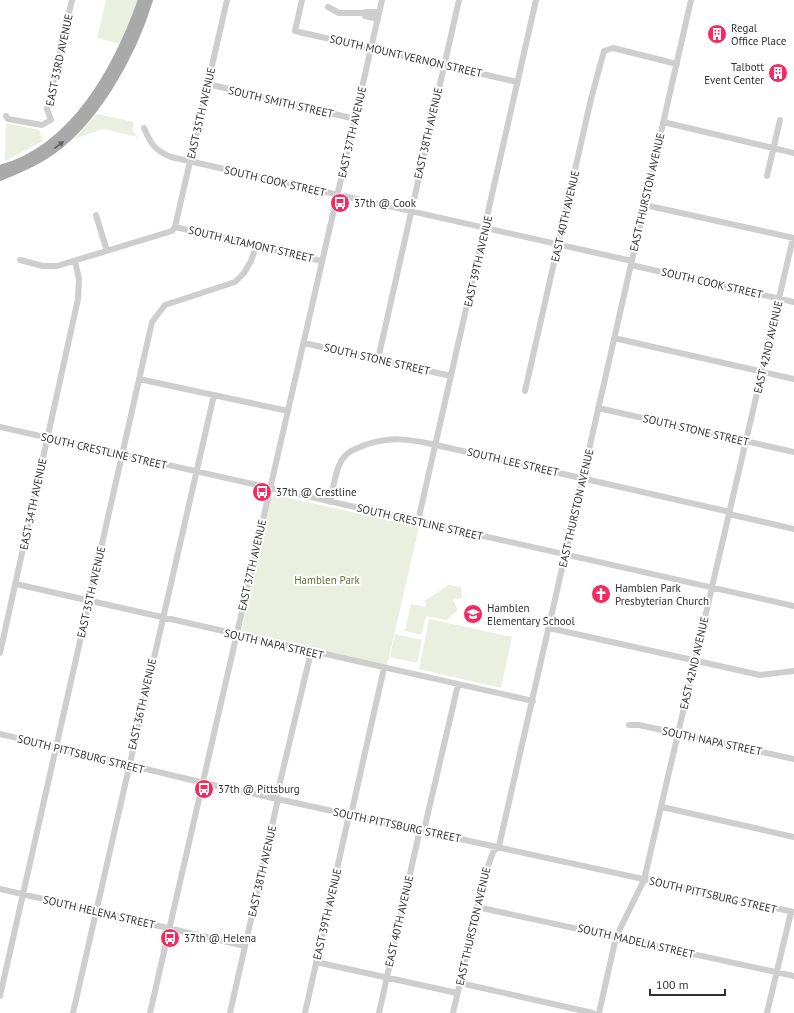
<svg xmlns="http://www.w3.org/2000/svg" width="794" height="1013" font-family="'PT Sans',sans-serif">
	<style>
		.green { fill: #eaefdf }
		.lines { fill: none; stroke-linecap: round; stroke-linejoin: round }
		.minor { stroke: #cecece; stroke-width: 6 }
		.major { stroke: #a9a9a9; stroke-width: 8 }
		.oneway { fill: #616161 }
		.labels { text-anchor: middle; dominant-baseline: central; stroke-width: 4; stroke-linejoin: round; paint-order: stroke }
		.poi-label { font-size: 11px; fill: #313131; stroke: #fff; text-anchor: start }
		.street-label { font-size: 11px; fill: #313131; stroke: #fff }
		.park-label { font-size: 11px; fill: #5e713a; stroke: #fff }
	</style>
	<rect width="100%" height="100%" fill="#fff"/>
	<!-- green -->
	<path class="green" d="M106 0H139L121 44 97 38Z
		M97 114 134 122 132 130 138 137 103 129 74 139Z
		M6 123 39 130 43 141 5 161Z
		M275 495 419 527 387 666 241 633 271 497Z
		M448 585 461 587 462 598 453 600 458 610 446 620 426 616 421 635 405 631 411 604 426 607 425 601Z
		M429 619 512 637 501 688 419 669Z
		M395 634 422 640 417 663 390 657Z"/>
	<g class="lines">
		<!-- minor -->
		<path class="minor" d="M302 0 295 31 517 82
			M328 7 339 13H365
			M378 19 365 16V12H379
			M208 84 355 119
			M6 116 8 119 42 125 51 120 47 109 72 0
			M663 122 794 153
			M144 128C151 144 154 150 171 157L632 261
			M767 176 780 120
			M645 205 794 238
			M96 215 107 251
			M175 227 227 0
			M20 260 43 266H57L172 231 175 227 322 261
			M631 265 794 302
			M614 338 794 379
			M304 343 451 376
			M378 359 459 0
			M139 379 288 411
			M525 391 591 99 604 51 613 48 677 64
			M598 408 794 452
			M0 427 794 606
			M330 502C334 488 335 465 346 455 350 450 359 448 365 445 392 436 409 439 436 445L730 512
			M729 514 794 529
			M418 521 536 0
			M16 584 533 701
			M549 628 760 675 794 671
			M0 653 78 299 79 279 75 261
			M629 725H639L794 759
			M0 734 204 783 794 912
			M276 799 311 652
			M662 807 794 837
			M351 815 384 668
			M424 830 458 685
			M0 889 245 946
			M477 907 794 976
			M316 962 457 993
			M460 983 593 1013
			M0 996 152 322 165 305 235 282 244 273 251 261 256 246
			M73 1013 214 395
			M150 1013 382 0
			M230 1013 278 799
			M305 1013 349 815
			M379 1013 420 829
			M453 1013 484 877 493 852 499 846 691 0
			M599 1013 616 937 644 880 793 238
			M767 1013 791 912"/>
		<!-- major -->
		<path class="major" d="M0 169C75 149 118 67 142 0
			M0 177C15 171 30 165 44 156 94 125 132 55 149 0"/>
	</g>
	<!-- one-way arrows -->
	<defs><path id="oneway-solid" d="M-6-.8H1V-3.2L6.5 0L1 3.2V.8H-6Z"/></defs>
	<use class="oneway" href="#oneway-solid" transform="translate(59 145) rotate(-38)"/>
	<!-- icons -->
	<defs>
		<symbol id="building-disc" viewBox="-11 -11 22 22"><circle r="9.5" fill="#f22a5e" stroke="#fff"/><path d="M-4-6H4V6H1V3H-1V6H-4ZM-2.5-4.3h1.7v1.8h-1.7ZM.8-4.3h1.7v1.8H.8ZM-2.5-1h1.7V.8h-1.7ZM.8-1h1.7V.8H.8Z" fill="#fff"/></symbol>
		<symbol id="bus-disc" viewBox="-11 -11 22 22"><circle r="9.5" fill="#f22a5e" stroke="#fff"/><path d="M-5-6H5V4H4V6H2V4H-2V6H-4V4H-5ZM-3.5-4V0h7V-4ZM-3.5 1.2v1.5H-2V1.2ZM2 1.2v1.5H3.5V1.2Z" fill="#fff"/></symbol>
		<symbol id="church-disc" viewBox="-11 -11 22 22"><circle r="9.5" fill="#f22a5e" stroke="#fff"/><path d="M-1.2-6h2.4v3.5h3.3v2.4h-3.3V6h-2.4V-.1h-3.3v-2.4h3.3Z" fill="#fff"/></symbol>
		<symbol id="school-disc" viewBox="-11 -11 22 22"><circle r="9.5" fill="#f22a5e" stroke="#fff"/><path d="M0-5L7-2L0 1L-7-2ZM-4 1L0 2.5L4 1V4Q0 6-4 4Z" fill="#fff"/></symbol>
	</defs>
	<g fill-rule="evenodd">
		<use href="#building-disc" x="706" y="23" width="22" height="22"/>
		<use href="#building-disc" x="767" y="62" width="22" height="22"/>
		<use href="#bus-disc" x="329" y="192" width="22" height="22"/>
		<use href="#bus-disc" x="251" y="481" width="22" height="22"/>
		<use href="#church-disc" x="590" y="583" width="22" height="22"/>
		<use href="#school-disc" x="462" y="603" width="22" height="22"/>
		<use href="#bus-disc" x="193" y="778" width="22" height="22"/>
		<use href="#bus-disc" x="159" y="927" width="22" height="22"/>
	</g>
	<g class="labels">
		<!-- poi labels -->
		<g class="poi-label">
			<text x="731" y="28">Regal<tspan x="731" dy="13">Office Place</tspan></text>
			<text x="764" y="67" text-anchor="end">Talbott<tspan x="764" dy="13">Event Center</tspan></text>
			<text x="354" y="203">37th @ Cook</text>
			<text x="276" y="492">37th @ Crestline</text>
			<text x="615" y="588">Hamblen Park<tspan x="615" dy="13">Presbyterian Church</tspan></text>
			<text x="487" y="608">Hamblen<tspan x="487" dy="13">Elementary School</tspan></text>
			<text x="218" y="789">37th @ Pittsburg</text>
			<text x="184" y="938">37th @ Helena</text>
		</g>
		<!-- street labels -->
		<g class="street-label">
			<text transform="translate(406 56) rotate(13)">SOUTH MOUNT VERNON STREET</text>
			<text transform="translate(59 60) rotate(-78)">EAST 33RD AVENUE</text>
			<text transform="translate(281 102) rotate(13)">SOUTH SMITH STREET</text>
			<text transform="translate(201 113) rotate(-77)">EAST 35TH AVENUE</text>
			<text transform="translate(352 132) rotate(-77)">EAST 37TH AVENUE</text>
			<text transform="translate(428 133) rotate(-77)">EAST 38TH AVENUE</text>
			<text transform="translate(275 181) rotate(13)">SOUTH COOK STREET</text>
			<text transform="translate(647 192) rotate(-77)">EAST THURSTON AVENUE</text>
			<text transform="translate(565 216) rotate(-77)">EAST 40TH AVENUE</text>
			<text transform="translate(251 244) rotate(13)">SOUTH ALTAMONT STREET</text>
			<text transform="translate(478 261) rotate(-77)">EAST 39TH AVENUE</text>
			<text transform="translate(712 283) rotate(13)">SOUTH COOK STREET</text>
			<text transform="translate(768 347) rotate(-77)">EAST 42ND AVENUE</text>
			<text transform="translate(377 359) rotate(13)">SOUTH STONE STREET</text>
			<text transform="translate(696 430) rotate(13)">SOUTH STONE STREET</text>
			<text transform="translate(104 451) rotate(13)">SOUTH CRESTLINE STREET</text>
			<text transform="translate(513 462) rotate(13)">SOUTH LEE STREET</text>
			<text transform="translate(33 504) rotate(-78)">EAST 34TH AVENUE</text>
			<text transform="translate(576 508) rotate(-77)">EAST THURSTON AVENUE</text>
			<text transform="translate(420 522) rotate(13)">SOUTH CRESTLINE STREET</text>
			<text transform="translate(252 565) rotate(-77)">EAST 37TH AVENUE</text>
			<text transform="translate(91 592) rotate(-77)">EAST 35TH AVENUE</text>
			<text transform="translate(274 644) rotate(13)">SOUTH NAPA STREET</text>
			<text transform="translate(694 663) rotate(-77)">EAST 42ND AVENUE</text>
			<text transform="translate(142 704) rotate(-77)">EAST 36TH AVENUE</text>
			<text transform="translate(712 741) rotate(12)">SOUTH NAPA STREET</text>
			<text transform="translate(81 754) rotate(14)">SOUTH PITTSBURG STREET</text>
			<text transform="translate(397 825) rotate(12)">SOUTH PITTSBURG STREET</text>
			<text transform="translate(262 871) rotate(-77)">EAST 38TH AVENUE</text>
			<text transform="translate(713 895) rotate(13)">SOUTH PITTSBURG STREET</text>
			<text transform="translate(99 912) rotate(13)">SOUTH HELENA STREET</text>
			<text transform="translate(327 914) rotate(-77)">EAST 39TH AVENUE</text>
			<text transform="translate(399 921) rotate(-77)">EAST 40TH AVENUE</text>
			<text transform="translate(473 926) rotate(-77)">EAST THURSTON AVENUE</text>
			<text transform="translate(636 941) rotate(13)">SOUTH MADELIA STREET</text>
		</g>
		<!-- park labels -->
		<g class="park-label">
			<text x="327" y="580">Hamblen Park</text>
		</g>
	</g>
	<!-- scale -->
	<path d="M650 989v6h75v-6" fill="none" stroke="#313131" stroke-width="2"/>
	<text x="656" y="989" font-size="12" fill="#313131" stroke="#ffffff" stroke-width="3" paint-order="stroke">100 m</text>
</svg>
